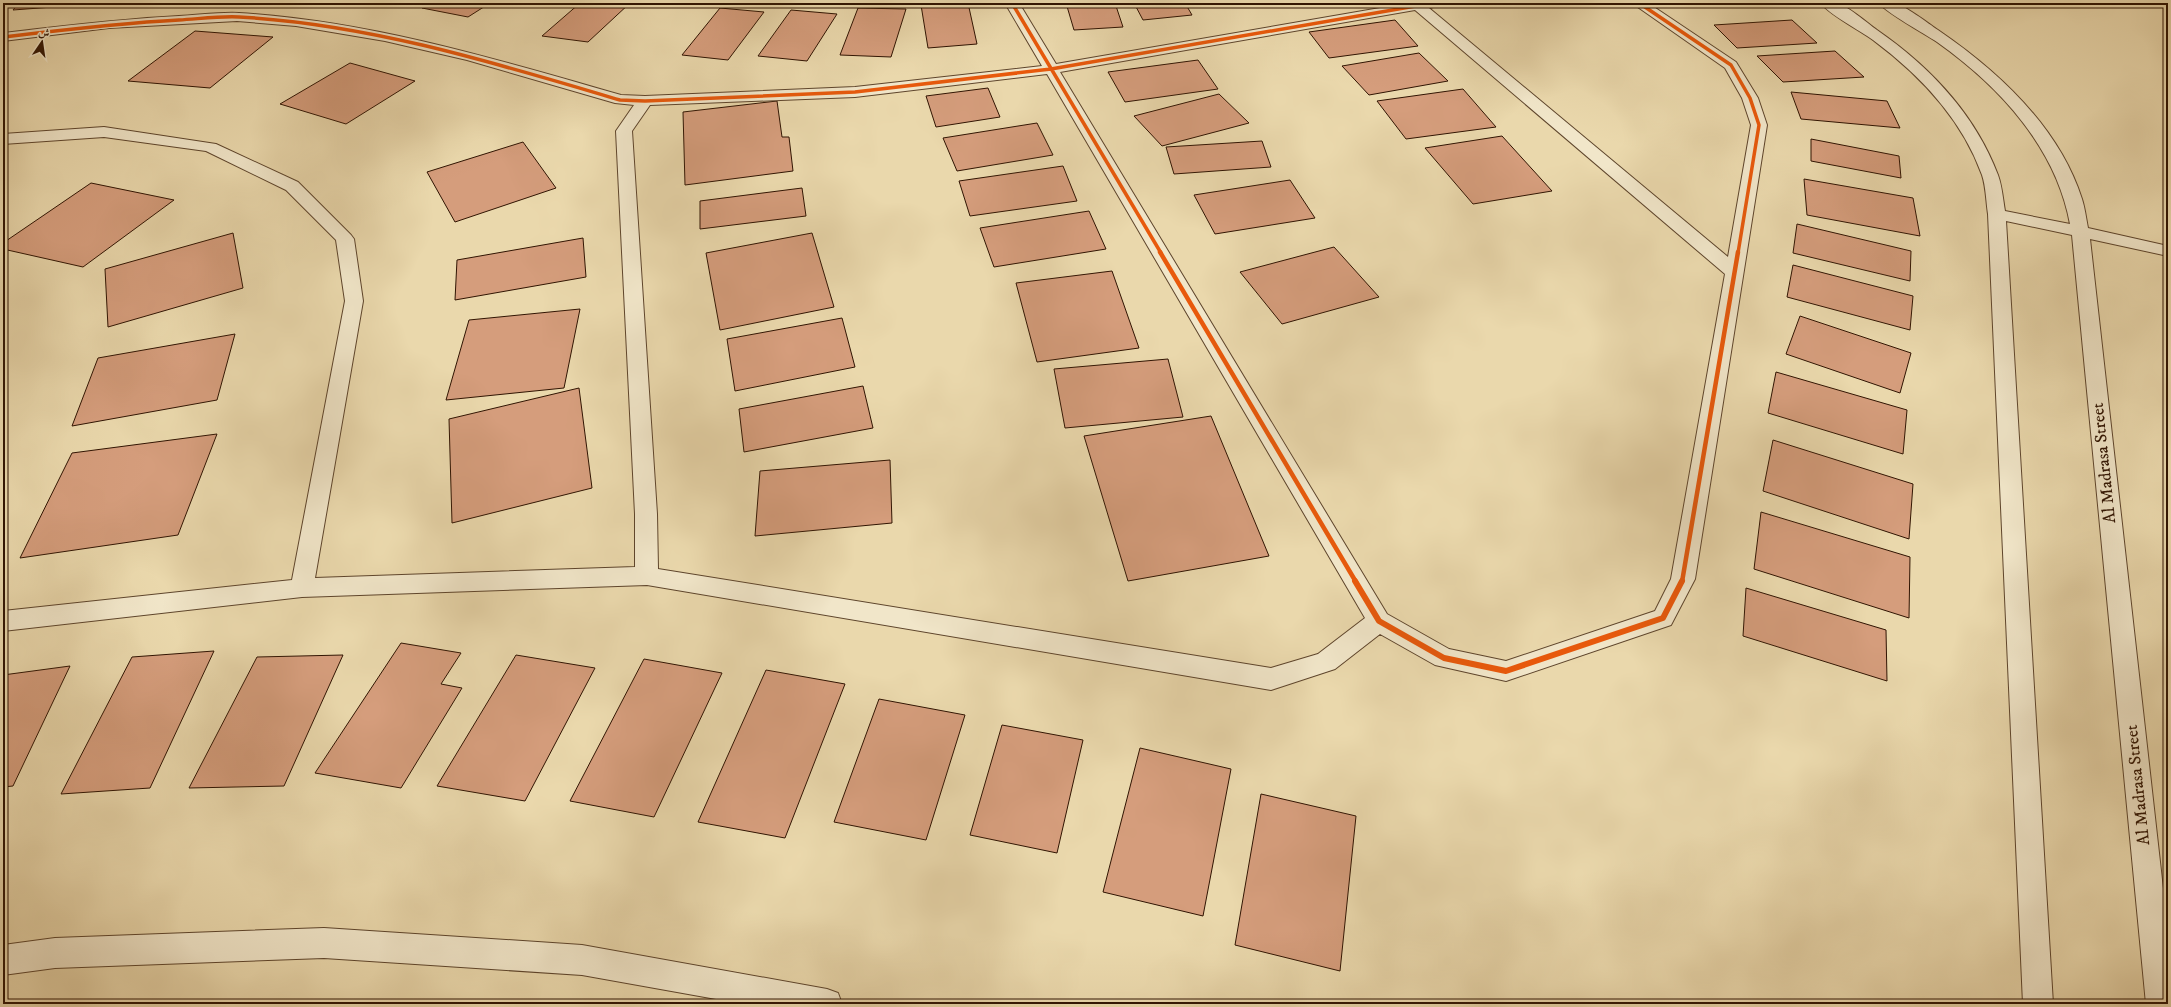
<svg xmlns="http://www.w3.org/2000/svg" width="2171" height="1007" font-family="'IM FELL DW Pica',Amiri,serif">
	<style>
		.building { fill: #d59d7c; stroke: #301402 }
		.lines { fill: none; stroke-linecap: round; stroke-linejoin: round }
		.minor-casing { stroke: #5e452c; stroke-width: 2 }
		.minor { fill: #f1e6c9; fill-rule: evenodd }
		.cycleway-far2-casing { stroke: #f1e6c9; stroke-width: 5.5 }
		.cycleway-far1-casing { stroke: #f1e6c9; stroke-width: 7 }
		.cycleway-casing { stroke: #f1e6c9; stroke-width: 8 }
		.cycleway-far2 { stroke: #e8590c; stroke-width: 3.5 }
		.cycleway-far1 { stroke: #e8590c; stroke-width: 4.5 }
		.cycleway { stroke: #e8590c; stroke-width: 6 }
		.labels { text-anchor: middle; dominant-baseline: central; stroke-width: 3.5; stroke-linejoin: round; paint-order: stroke }
		.street-label { font-size: 17px; fill: #301402; stroke: #f1e6c9 }
	</style>
	<rect width="100%" height="100%" fill="#ead8ac"/>
	<filter id="stains"><feTurbulence type="fractalNoise" baseFrequency=".005" numOctaves="4"/><feColorMatrix values="0 0 0 0 .2 0 0 0 0 .09 0 0 0 0 .02 0 0 0 .5 -.17"/></filter>
	<radialGradient id="worn" r=".72"><stop offset=".6" stop-color="#630" stop-opacity="0"/><stop offset="1" stop-color="#630" stop-opacity=".3"/></radialGradient>
	<!-- building -->
	<path class="building" d="M19 3H68L66 6 13 10Z
		M429 3H490L468 17 422 8Z
		M580 3H630L588 42 542 36Z
		M951 3H968L977 44 928 48 921 5Z
		M1066 3H1115L1123 27 1074 30Z
		M1134 3H1185L1192 15 1143 20Z
		M720 8 764 12 728 60 682 55Z
		M858 8 906 9 891 57 840 55Z
		M791 10 837 14 807 61 758 56Z
		M1395 20 1418 46 1329 58 1309 32Z
		M1792 20 1817 43 1737 48 1714 25Z
		M195 31 273 37 210 88 128 81Z
		M1835 51 1864 77 1783 82 1757 56Z
		M1419 53 1448 81 1369 95 1342 66Z
		M1198 60 1218 89 1125 102 1108 72Z
		M350 63 415 81 346 124 280 104Z
		M988 88 1000 117 936 127 926 96Z
		M1463 89 1496 127 1406 139 1377 101Z
		M1791 92 1887 101 1900 128 1801 119Z
		M1219 94 1249 123 1162 146 1134 116Z
		M777 101 782 137H789L793 171 685 185 683 112Z
		M1037 123 1053 155 957 171 943 138Z
		M1502 136 1552 191 1473 204 1425 148Z
		M1811 139 1899 156 1901 178 1811 161Z
		M1262 141 1271 167 1174 174 1166 147Z
		M523 142 556 188 455 222 427 172Z
		M1063 166 1077 201 970 216 959 181Z
		M1804 179 1913 198 1920 236 1807 215Z
		M1290 180 1315 218 1215 234 1194 195Z
		M91 183 174 200 83 267 3 249V243Z
		M802 188 806 216 700 229V201Z
		M1089 211 1106 249 994 267 980 228Z
		M1797 224 1911 251 1910 281 1793 253Z
		M233 233 243 288 108 327 105 269Z
		M812 233 834 307 720 330 706 253Z
		M583 238 586 277 455 300 457 260Z
		M1334 247 1379 297 1282 324 1240 272Z
		M1793 265 1913 296 1910 330 1787 297Z
		M1112 271 1139 348 1037 362 1016 283Z
		M580 309 564 388 446 400 469 320Z
		M1800 316 1911 353 1900 393 1786 354Z
		M842 318 855 367 735 391 727 339Z
		M235 334 217 400 72 426 98 358Z
		M1168 359 1183 417 1065 428 1054 369Z
		M1776 372 1907 410 1903 454 1768 413Z
		M863 386 873 428 744 452 739 409Z
		M579 388 592 488 452 523 449 419Z
		M1211 416 1269 556 1128 581 1084 436Z
		M217 434 178 535 20 558 72 453Z
		M1773 440 1913 484 1909 539 1763 491Z
		M890 460 892 523 755 536 760 471Z
		M1761 512 1910 557 1909 618 1754 569Z
		M1746 588 1886 630 1887 681 1743 636Z
		M401 643 461 653 441 684 462 688 401 788 315 773Z
		M214 651 150 788 61 794 132 657Z
		M343 655 284 786 189 788 257 657Z
		M516 655 595 668 525 801 437 786Z
		M644 659 722 673 654 817 570 801Z
		M70 666 13 786 3 787V675Z
		M766 670 845 684 785 838 698 822Z
		M879 699 965 715 926 840 834 822Z
		M1002 725 1083 740 1057 853 970 835Z
		M1140 748 1231 769 1203 916 1103 892Z
		M1261 794 1356 816 1340 971 1235 945Z"/>
	<g class="lines">
		<defs>
			<path id="minor" d="M1005 3H1019L1056 64 1409 3H1440L1438 6 1429 8 1728 257 1751 125 1742 98 1725 68 1632 3H1648L1736 62 1758 98 1767 125 1695 579 1671 625 1506 681 1435 665 1380 634 1335 669 1271 690 647 585 302 597 3 631V611L292 580 345 301 336 240 286 190 206 151 104 137 3 144V134L104 127 216 144 298 182 351 235 354 239 363 301 315 578 635 567V514L616 131 634 105 615 103 467 60 385 41 296 26 237 21 109 28 3 41V33C62 26 120 19 179 16 199 15 219 12 239 13 370 21 496 59 621 95L645 96 855 87 1042 66ZM1415 10 1725 274 1671 579 1655 611 1506 661 1449 649 1387 614 1060 72ZM1047 74 1365 618 1318 654 1271 668 658 569 657 514 632 131 650 105 855 97Z
				M1821 3C1826 3 1832 2 1836 3 1847 5 1867 23 1877 30 1929 66 1975 114 1998 175 2002 186 2003 199 2005 211L2070 224C2056 147 1999 86 1937 42 1925 34 1885 12 1879 3 1884 3 1889 2 1894 3 1903 4 1929 24 1938 30 1998 71 2059 127 2082 199 2085 208 2086 218 2088 228L2168 246V256L2090 239 2168 933V1004H2146L2072 235 2006 221 2053 1004H2023L1988 214C1986 201 1986 187 1982 175 1962 119 1920 75 1873 40 1861 31 1828 14 1821 3Z
				M324 928 582 945 827 989 838 993 842 1004H744L582 975 324 958 55 968 3 975V945L55 938Z"/>
		</defs>
		<!-- minor casing -->
		<use href="#minor" class="minor-casing"/>
		<!-- minor -->
		<use href="#minor" class="minor"/>
		<defs>
			<path id="cycleway-far2" d="M1012 3 1161 253
				M1639 3 1731 65 1750 98 1759 125 1738 253
				M3 37C62 30 120 23 179 20 198 19 219 16 239 17 369 24 495 63 620 100L645 101 855 92 1051 69 1433 3"/>
			<path id="cycleway-far1" d="M1160 252 1356 582
				M1682 582 1738 252"/>
			<path id="cycleway" d="M1355 581 1379 621 1444 658 1506 671 1663 618 1682 581"/>
		</defs>
		<!-- cycleway-far2 casing -->
		<use href="#cycleway-far2" class="cycleway-far2-casing"/>
		<!-- cycleway-far1 casing -->
		<use href="#cycleway-far1" class="cycleway-far1-casing"/>
		<!-- cycleway casing -->
		<use href="#cycleway" class="cycleway-casing"/>
		<!-- cycleway-far2 -->
		<use href="#cycleway-far2" class="cycleway-far2"/>
		<!-- cycleway-far1 -->
		<use href="#cycleway-far1" class="cycleway-far1"/>
		<!-- cycleway -->
		<use href="#cycleway" class="cycleway"/>
	</g>
	<g class="labels">
		<!-- street labels -->
		<g class="street-label">
			<text transform="translate(2104 463) rotate(-96)">Al Madrasa Street</text>
			<text transform="translate(2138 785) rotate(-96)">Al Madrasa Street</text>
		</g>
	</g>
	<!-- margin -->
	<rect width="2171" height="1007" fill="none" stroke="#ead8ac" stroke-width="16"/>
	<rect x="4" y="4" width="2163" height="999" fill="none" stroke="#301402" stroke-width="2"/>
	<rect x="8" y="8" width="2155" height="991" fill="none" stroke="#301402"/>
	<!-- north arrow -->
	<g transform="translate(42 42) rotate(13)" stroke="#f1e6c9" stroke-width="3" paint-order="stroke">
	<path d="M0-3L7 15L0 10L-7 15Z" fill="#301402"/>
	<text y="-6" font-size="11" font-weight="bold" text-anchor="middle" fill="#301402">ش</text>
	</g>
	<rect width="100%" height="100%" filter="url(#stains)"/>
	<rect width="100%" height="100%" fill="url(#worn)"/>
</svg>
